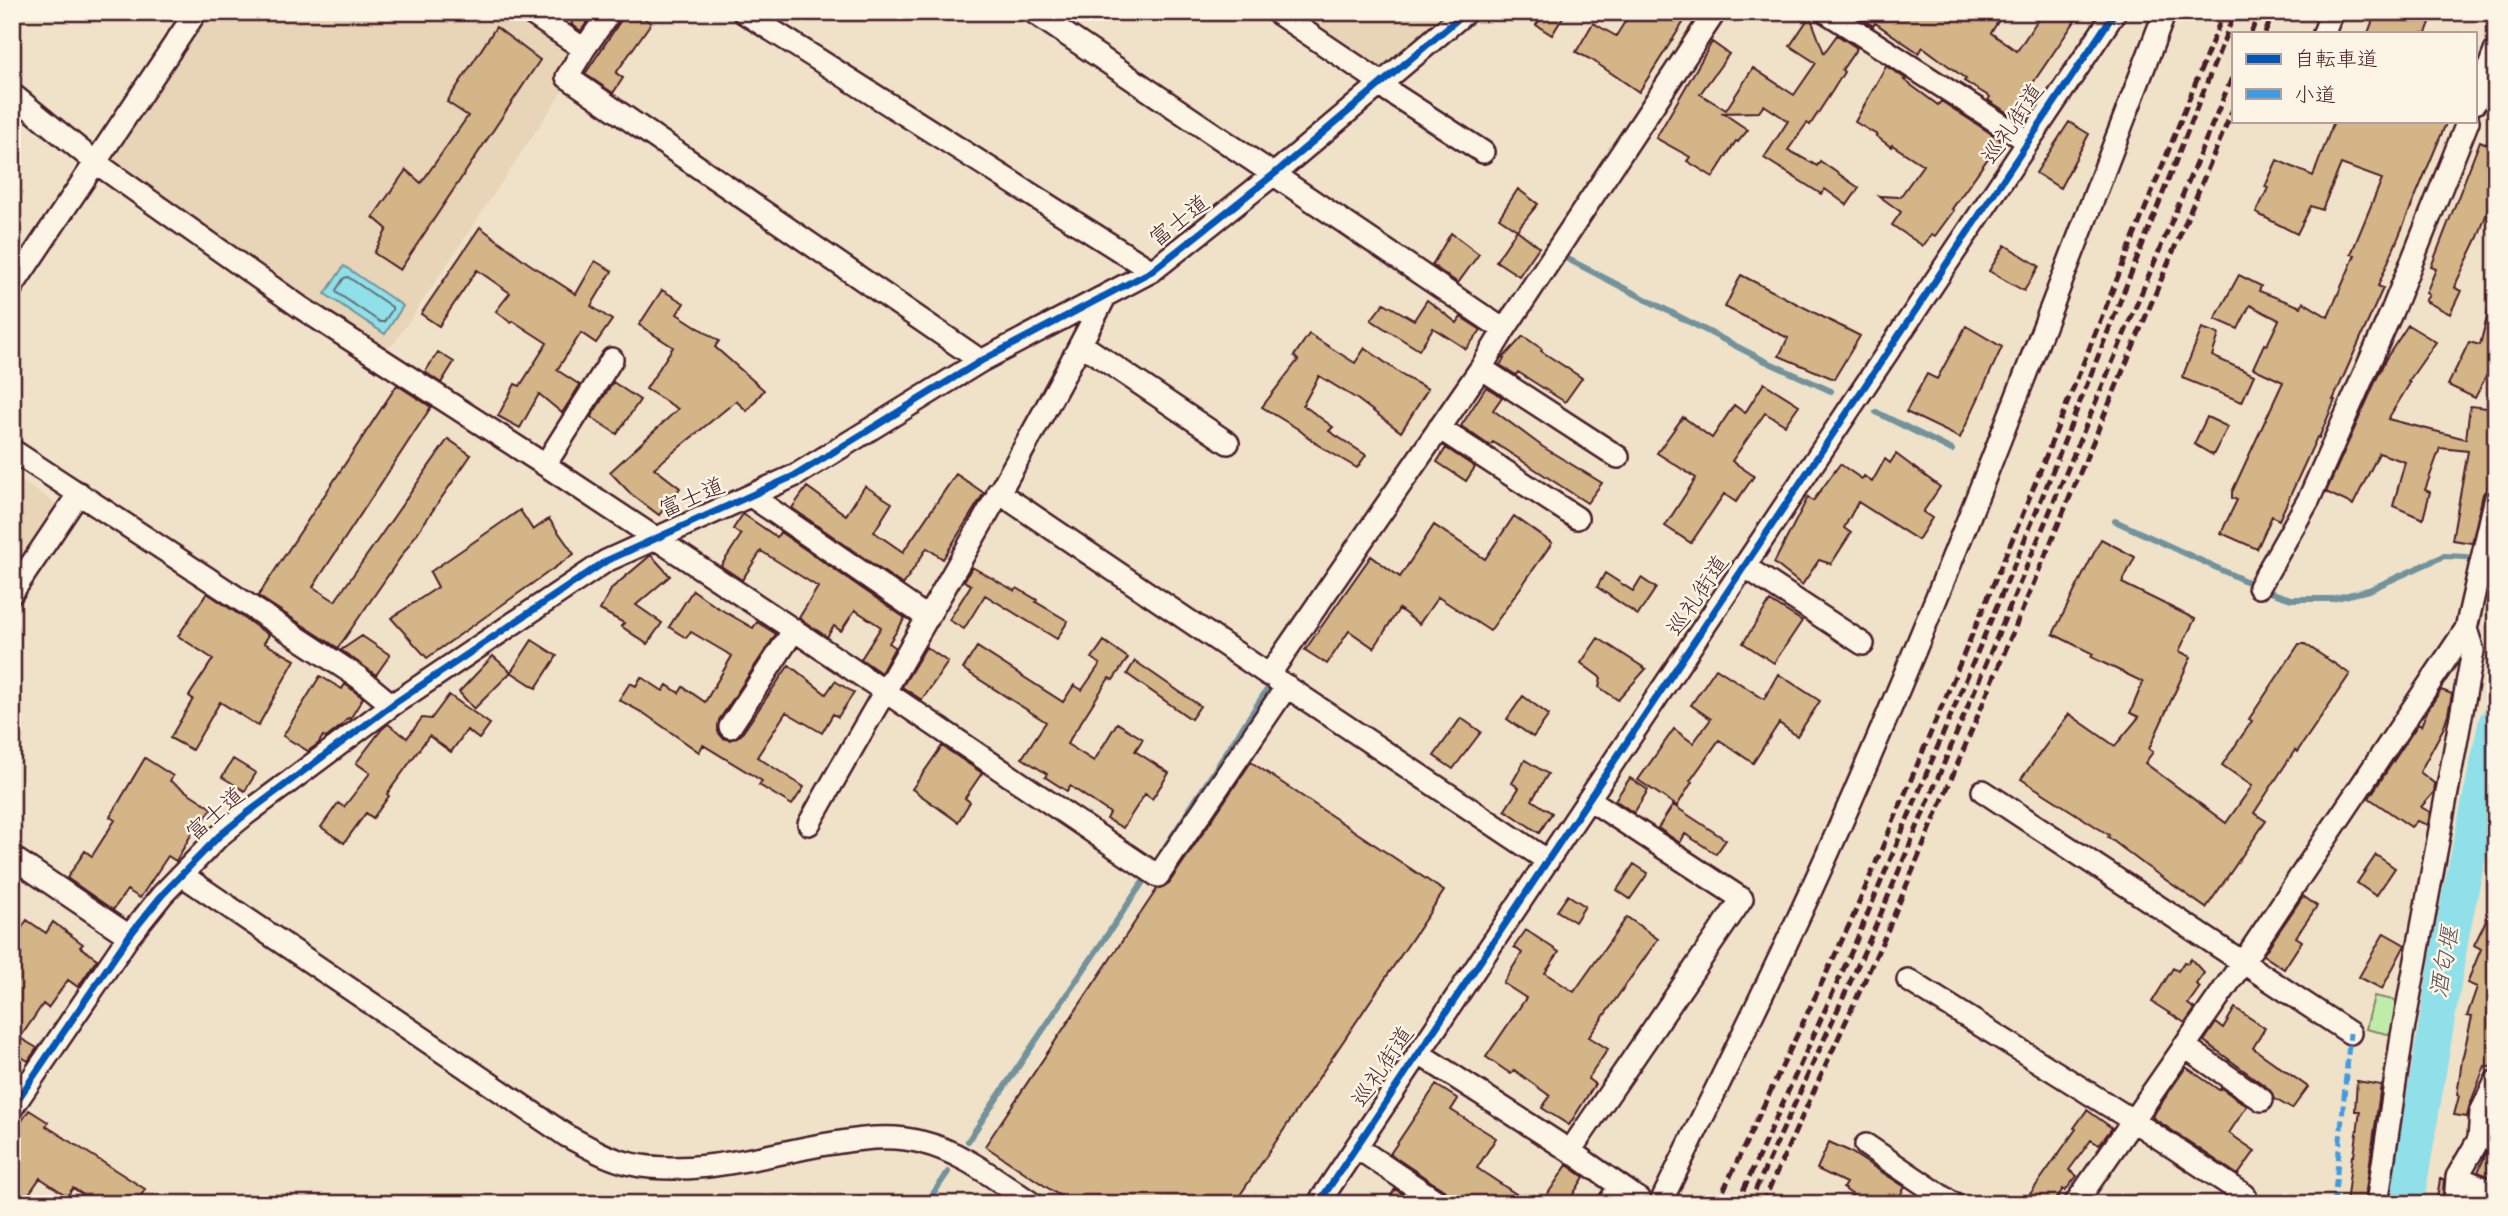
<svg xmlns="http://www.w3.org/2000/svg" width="2508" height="1216" font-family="Dekko,'Klee One',sans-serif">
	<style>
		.built { fill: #e8d4b6 }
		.green { fill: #bfeca9; stroke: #84866a; stroke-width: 2 }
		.water { fill: #8fe0e8; stroke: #73939c; stroke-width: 2 }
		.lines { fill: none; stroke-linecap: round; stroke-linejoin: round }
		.shore { stroke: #666c77; stroke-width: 2 }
		.stream { stroke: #73939c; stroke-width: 6 }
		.river { stroke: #8fe0e8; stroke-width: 35 }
		.building { fill: #d4b588; stroke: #4a1f2b; stroke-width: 2 }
		.minor-casing { stroke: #4a1f2b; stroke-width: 26 }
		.minor { stroke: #fcf5e5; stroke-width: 21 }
		.rail { stroke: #4a1f2b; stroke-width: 5; stroke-dasharray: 10 5; stroke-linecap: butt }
		.quiet { stroke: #409be1; stroke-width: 5; stroke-dasharray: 10 5; stroke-linecap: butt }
		.cycleway-casing { stroke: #fcf5e5; stroke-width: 11 }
		.cycleway { stroke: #0057b8; stroke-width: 7 }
		.labels { text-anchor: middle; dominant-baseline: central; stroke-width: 5; stroke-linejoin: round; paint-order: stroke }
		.street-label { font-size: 23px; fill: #4a1f2b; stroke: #fcf5e5 }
		.water-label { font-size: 24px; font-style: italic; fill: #5b4f5a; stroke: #fcf5e5 }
	</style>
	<rect width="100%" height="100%" fill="#f0e2c9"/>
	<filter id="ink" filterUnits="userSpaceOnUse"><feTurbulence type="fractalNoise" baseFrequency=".0143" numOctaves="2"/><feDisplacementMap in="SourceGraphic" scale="14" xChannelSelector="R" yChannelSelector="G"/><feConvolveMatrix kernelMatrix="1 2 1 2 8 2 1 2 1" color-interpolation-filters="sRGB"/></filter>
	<g filter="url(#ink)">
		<!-- built -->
		<path class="built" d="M207 12H514L573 52 553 81 564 89 393 345 382 349 116 168 114 152Z
			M1262 12H1449L1366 81Z
			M12 475 61 507 12 579Z"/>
		<!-- green -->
		<path class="green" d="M2374 996 2403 1002 2396 1036 2366 1029Z"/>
		<!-- water -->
		<path class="water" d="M344 266 403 306 385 334 325 294Z"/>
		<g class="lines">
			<!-- shore -->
			<path class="shore" d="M348 277 392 307V310L384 322H380L337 293 336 290 344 278Z"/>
			<!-- stream -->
			<path class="stream" d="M1560 264 1564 257 1763 360 1831 391
				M1876 412 1952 450
				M2115 521 2267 591 2291 599H2332L2369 590 2444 556 2466 557
				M1162 852 1272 682
				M968 1141 1149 873
				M926 1204 948 1172"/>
			<!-- river -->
			<path class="river" d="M2406 1204 2452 933 2496 723"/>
		</g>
		<!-- building -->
		<path class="building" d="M578 12H594L581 31 571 24Z
			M623 12H635L651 23 616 73 623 78 613 93 585 74 621 20Z
			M1545 12H1566L1552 35 1536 25Z
			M1631 12H1690L1639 92 1592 60 1576 52 1593 23 1616 36Z
			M1853 12H2004L1991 33 2017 51 2043 12H2063L2075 21 2011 115 1988 100 1990 97 1964 81 1966 79 1923 47 1919 53 1875 23 1873 26Z
			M2376 12H2434L2426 33H2368Z
			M1810 16 1824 53 1837 35 1857 48 1842 70 1844 72 1833 90 1810 125 1807 123 1788 150 1817 166 1820 161 1859 188 1847 205 1825 189 1821 194 1764 158 1788 121 1764 105 1759 112 1723 113 1748 130 1738 142 1736 141 1713 177 1687 161 1690 157 1656 138 1712 42 1729 54 1700 94 1726 110 1753 68 1794 95 1816 63 1790 46Z
			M496 27 540 60 400 270 374 253 387 229 373 217 406 170 421 183 468 116 447 102Z
			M1886 66 1906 79 1904 80 1938 105 1941 101 2001 140 1952 209 1954 210 1935 236 1932 234 1923 246 1892 225 1901 212 1879 196 1900 197 1923 165 1892 145 1891 147 1876 136 1877 135 1855 122Z
			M2334 121H2447L2378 286 2383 288 2333 400H2335L2319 438 2317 437 2279 520 2272 516 2257 549 2221 533 2237 500 2232 498V492L2283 382 2253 368 2264 344 2267 345 2279 320 2250 305 2238 329 2215 319 2239 275 2261 286 2259 291 2301 307 2303 302 2328 317 2355 255 2351 254 2382 179 2341 164 2322 210 2311 206 2297 234 2256 213 2268 188 2265 187 2277 160 2313 176Z
			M2069 122 2089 134 2060 188 2036 173Z
			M2480 141 2496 148V188L2478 237 2457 281 2455 288 2461 291 2450 314 2425 301 2429 295 2426 293 2436 269 2431 267Z
			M1518 189 1538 204 1517 230 1499 218Z
			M480 227 528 263 576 294 595 261 612 271 591 306 612 320 596 343 581 333 557 370 580 385 562 413 539 394 520 428 498 416 515 384 520 386 547 343 513 321 511 323 496 311 510 293 477 270 439 326 421 314Z
			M1517 230 1539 247 1519 276 1496 261Z
			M1451 233 1479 254 1458 283 1432 265Z
			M2005 245 2039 266 2024 291 1989 271Z
			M1741 275 1860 336 1834 379 1779 356 1788 338 1725 307Z
			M662 290 684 303 677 314 719 341 715 347 764 390 747 411 736 401 654 468 680 488 659 515 631 494 610 472 678 409 646 389 673 347 639 325Z
			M1427 300 1457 323 1461 317 1481 330 1466 349 1433 328 1419 350 1371 320 1384 303 1414 320Z
			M2490 305 2496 306V357L2475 398 2448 385 2469 342 2480 345Z
			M2408 325 2436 342 2408 382 2410 383 2388 419 2466 439 2470 406 2496 409 2491 460 2495 461 2488 487 2483 494 2472 543 2452 540 2468 451 2440 448 2425 490 2430 492 2423 519 2393 506 2405 462 2379 453 2353 505 2326 492 2385 360Z
			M1966 326 2002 347 1960 438 1906 412 1927 374 1937 379Z
			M2202 328 2219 334 2212 356 2254 375 2242 402 2182 378Z
			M1309 334 1355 363 1365 348 1405 377 1428 389 1401 432 1357 399 1319 376 1303 405 1333 427 1329 431 1366 455 1357 468 1318 445 1298 429 1262 407 1298 360 1294 356Z
			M1523 336 1542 349 1541 351 1582 378 1565 402 1518 372 1516 375 1500 365 1504 359 1503 358Z
			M438 352 454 362 441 383 425 372Z
			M613 382 640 400 617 434 591 417Z
			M1764 383 1799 405 1785 425 1765 413 1732 461 1754 476 1736 502 1724 494 1691 543 1665 526 1696 478 1657 453 1683 417 1712 438 1734 405 1745 413Z
			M397 385 431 407 313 587 335 601 448 439 471 455 338 648 258 596Z
			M1486 387 1502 397 1493 410 1543 447 1602 483 1587 503 1493 442 1490 446 1461 426Z
			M2207 417 2228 427 2213 455 2194 444Z
			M1446 448 1475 467 1466 481 1437 462Z
			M1896 454 1940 487 1923 512 1932 518 1918 540 1858 502 1844 528 1851 533 1831 564 1819 560 1802 585 1774 563 1808 497 1813 501 1840 464 1862 479 1864 476 1872 482 1885 459 1890 463Z
			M956 474 984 493 943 559 927 548 903 585 792 508 807 487 846 515 865 486 892 503 874 532 903 552Z
			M520 510 533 530 549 519 574 554 427 658 391 618 438 587 430 572Z
			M743 514 777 537 780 532 905 618 889 643 895 647 881 673 861 659 881 627 855 610 841 631 834 626 827 637 799 618 818 587 761 551 742 580 721 566 741 535 733 529Z
			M1514 516 1552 543 1490 631 1438 597 1419 624 1399 609 1374 648 1349 631 1327 664 1305 650 1371 556 1400 577 1434 525 1485 559Z
			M2101 539 2135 557 2122 583 2195 619 2179 651 2191 657 2149 749 2153 752 2145 763 2226 823 2252 786 2222 765 2252 721 2249 719 2299 644H2305L2350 674 2297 752 2295 750 2254 813 2266 821 2206 908 2146 866 2108 837 2109 835 2021 779 2069 714 2115 746 2139 717 2130 713 2143 682 2091 657 2093 654 2053 634Z
			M651 555 670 576 636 605 662 623 647 644 621 626 624 623 600 610 612 588Z
			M972 567 1015 591 1017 588 1037 600 1036 602 1068 621 1057 639 985 595 964 629 949 620 971 585 964 581Z
			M1605 573 1633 591 1641 578 1656 588 1638 615 1597 587Z
			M693 590 715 606 753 628 757 622 776 634 719 720 718 732 723 738 730 740 741 735 789 665 826 694 835 681 854 693 838 717 833 714 822 733 786 712 757 757 804 787 792 805 759 785 762 781 703 745 699 752 645 714 619 700 630 683 636 686 641 677 663 691 667 685 679 693 683 687 705 702 732 656 691 632 686 638 669 627Z
			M207 593 269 635 264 643 295 660 258 726 220 702 192 750 170 738 193 699 189 696 213 659 178 636Z
			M1770 601 1802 621 1774 663 1743 643Z
			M362 636 390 655 376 675 341 650Z
			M1598 638 1646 669 1618 700 1599 687 1601 678 1581 663Z
			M532 640 557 656 536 688 511 672Z
			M1104 641 1128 658 1113 680 1109 678 1067 744 1094 761 1117 723 1143 739 1135 751 1169 773 1152 799 1145 794 1123 828 1107 819 1110 813 1070 786 1067 791 1045 777 1047 774 1022 758 1046 722 963 669 977 647 1063 702 1074 685 1082 690 1100 664 1092 658Z
			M926 647 948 662 922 700 902 687Z
			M493 656 511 672 474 709 459 692Z
			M1135 661 1200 706 1191 719 1127 674Z
			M1716 668 1764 699 1778 674 1820 701 1797 736 1779 723 1753 763 1719 740 1690 781 1692 782 1677 806 1638 780 1674 729 1693 743 1711 719 1691 705Z
			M320 676 342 689 345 684 363 698 350 719 348 718 341 726 326 738 323 736 318 744 308 751 283 736Z
			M2441 690 2452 694 2448 714 2443 729 2420 772 2435 784 2434 792 2421 807 2430 812 2428 825 2417 821 2411 827 2369 798 2418 724 2421 726 2427 711Z
			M449 695 490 724 479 739 467 730 451 752 429 736 387 794 389 796 373 818 366 813 344 843 321 827 338 803 344 807 370 773 356 763 382 729 388 724 407 738 422 718 431 719Z
			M1523 696 1549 715 1533 737 1507 719Z
			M1461 718 1481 732 1453 769 1434 756Z
			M942 746 982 773 965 798 970 802 958 822 912 789Z
			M145 758 173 776 170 781 212 808 198 830 195 828 176 861 168 856 140 898 127 890 113 910 67 878 85 851 92 856 115 820 110 817Z
			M233 759 256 773 245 791 222 777Z
			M1525 760 1548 774 1532 800 1552 813 1539 833 1505 810 1519 788 1512 783Z
			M1251 762 1444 891 1234 1204H1072L985 1146 1157 889 1169 883Z
			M1630 778 1648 790 1634 813 1615 800Z
			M1673 805 1726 840 1716 854 1685 834 1680 843 1658 828Z
			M2376 855 2395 868 2376 896 2357 883Z
			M1634 864 1648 873 1630 899 1617 890Z
			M1568 895 1585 906 1575 922 1557 911Z
			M2303 896 2317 906 2296 937 2302 941 2284 969 2263 955Z
			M2496 900V1068L2485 1066 2469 1107 2467 1117 2454 1115 2459 1096 2457 1095 2462 1060 2472 1017 2467 1016 2477 987 2467 983 2481 949 2474 945Z
			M1627 917 1658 939 1589 1037 1608 1049 1588 1079 1595 1084 1569 1125 1542 1108 1550 1096 1514 1070 1511 1074 1486 1057 1526 998 1503 983 1522 953 1514 947 1526 930 1559 952 1545 973 1574 992Z
			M27 920 46 933 53 922 83 944 80 947 97 959 78 987 68 980 48 1008 43 1004 20 1038 37 1048 28 1061 12 1051V942Z
			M2384 933 2405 945 2382 989 2359 977Z
			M2191 959 2204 973 2196 984 2200 987 2188 1004 2195 1009 2185 1023 2152 1002 2173 968 2178 971 2184 962 2188 963Z
			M2235 1008 2265 1028 2253 1048 2308 1087 2292 1109 2275 1099 2269 1089 2204 1041 2216 1023 2223 1028Z
			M2186 1067 2219 1090 2221 1088 2247 1106 2229 1133 2255 1151 2238 1175 2152 1117Z
			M2357 1081 2381 1085 2364 1204H2346L2352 1156H2354L2360 1111H2355Z
			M1436 1085 1458 1099 1451 1110 1496 1138 1477 1168 1531 1204H1454L1448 1193 1390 1154Z
			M29 1110 48 1122 46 1126 145 1189 136 1204H97L73 1188 67 1196 40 1178 22 1204H12V1136Z
			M2087 1110 2112 1128 2099 1145 2091 1140 2069 1170 2077 1176 2065 1191 2063 1189 2053 1204H2037L2028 1197 2076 1129 2074 1128Z
			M2496 1130V1179L2478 1172Z
			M1829 1142 1849 1151 1905 1187 1895 1204H1848L1853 1195 1843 1188 1846 1183 1817 1169Z
			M1567 1165 1584 1177 1567 1204H1541Z
			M2440 1179H2444L2442 1204H2436Z
			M1395 1189 1417 1204H1386Z"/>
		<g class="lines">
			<defs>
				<path id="minor" d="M529 12 584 49 567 77 981 361
					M743 12 1152 271
					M1033 12 1504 330 1715 12
					M1276 12 1383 84
					M1826 12 2027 141
					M2324 33 2332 12
					M584 49 610 12
					M1381 86 1483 152
					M12 94 95 162 300 307 545 465 794 630 1158 876 1287 686
					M2475 103 2496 49
					M12 287 196 12
					M1081 344 1228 443
					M1481 368 1618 457
					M1439 428 1577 518
					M12 450 358 677 392 705
					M545 465 612 359
					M998 492 1269 675 1481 368 1504 330
					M751 496 928 618
					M1744 566 1863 644
					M2259 587 2309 499 2392 311 2468 121
					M12 593 79 493
					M1277 680 1548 861
					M730 727 794 630
					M1983 791 2350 1033
					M809 824C908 648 1014 475 1106 295
					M12 857 129 936
					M182 875 567 1136C588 1147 608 1159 631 1164 690 1177 762 1156 821 1145 853 1140 889 1133 921 1142 963 1152 998 1181 1033 1204
					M1908 980 2132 1120 2245 1195
					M2184 1046 2262 1100
					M1418 1053 1570 1151 1640 1200
					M12 1108 129 936 162 895 219 836 246 814 392 705 606 561 796 475 981 361 1152 271 1273 175 1466 12
					M1866 1145 1953 1204
					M1356 1147 1441 1204
					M1570 1151 1742 899 1589 799
					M2457 1177 2496 1193
					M1318 1204 2115 12
					M1608 1204 1620 1186
					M1660 1204C1721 1079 1783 955 1839 828 1957 560 2060 285 2165 12
					M2075 1204 2243 962 2466 629 2496 497
					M2377 1204 2402 1036 2473 651 2466 629
					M2455 1204 2457 1177 2479 1139 2481 1112 2496 1081"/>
			</defs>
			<!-- minor casing -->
			<use href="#minor" class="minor-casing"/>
			<!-- minor -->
			<use href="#minor" class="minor"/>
			<!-- rail -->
			<path class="rail" d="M2251 33 2259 12
				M2265 33 2274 12
				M1717 1204 1853 917 2020 521 2224 12
				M1737 1204 1854 946 2035 515 2235 12
				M1749 1204 1874 930 2233 75
				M1762 1204 1886 934 2233 109"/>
			<!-- quiet -->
			<path class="quiet" d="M2245 1195 2274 1204
				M2334 1204 2350 1033"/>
			<defs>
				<path id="cycleway" d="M12 1108 129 936 162 895 219 836 246 814 392 705 606 561 796 475 981 361 1152 271 1273 175 1466 12
					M1318 1204 2115 12"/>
			</defs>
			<!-- cycleway casing -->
			<use href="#cycleway" class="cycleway-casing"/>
			<!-- cycleway -->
			<use href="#cycleway" class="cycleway"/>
		</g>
	</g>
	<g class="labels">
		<!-- street labels -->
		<g class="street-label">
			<text transform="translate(2015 125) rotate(-56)">巡礼街道</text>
			<text transform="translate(1181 223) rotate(-38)">富士道</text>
			<text transform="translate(693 500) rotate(-23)">富士道</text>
			<text transform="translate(1700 597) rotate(-56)">巡礼街道</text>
			<text transform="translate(217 816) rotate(-41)">富士道</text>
			<text transform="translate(1385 1068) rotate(-56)">巡礼街道</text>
		</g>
		<!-- water labels -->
		<g class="water-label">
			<text transform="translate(2447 963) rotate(-80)">酒匂堰</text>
		</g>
	</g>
	<!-- margin -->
	<rect width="2508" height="1216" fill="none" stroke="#fcf5e5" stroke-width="42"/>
	<rect x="21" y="21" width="2466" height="1174" fill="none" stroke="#4a1f2b" stroke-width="2.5" filter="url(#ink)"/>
	<!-- legend -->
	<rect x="2232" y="32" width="245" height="91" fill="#fcf5e5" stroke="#b59f9b" stroke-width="2"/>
	<rect x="2246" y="54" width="35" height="10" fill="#0057b8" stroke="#b59f9b" stroke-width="2"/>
	<text x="2294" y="66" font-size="21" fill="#4a1f2b">自転車道</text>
	<rect x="2246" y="89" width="35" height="10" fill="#409be1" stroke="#b59f9b" stroke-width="2"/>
	<text x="2294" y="102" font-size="21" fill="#4a1f2b">小道</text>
</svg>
